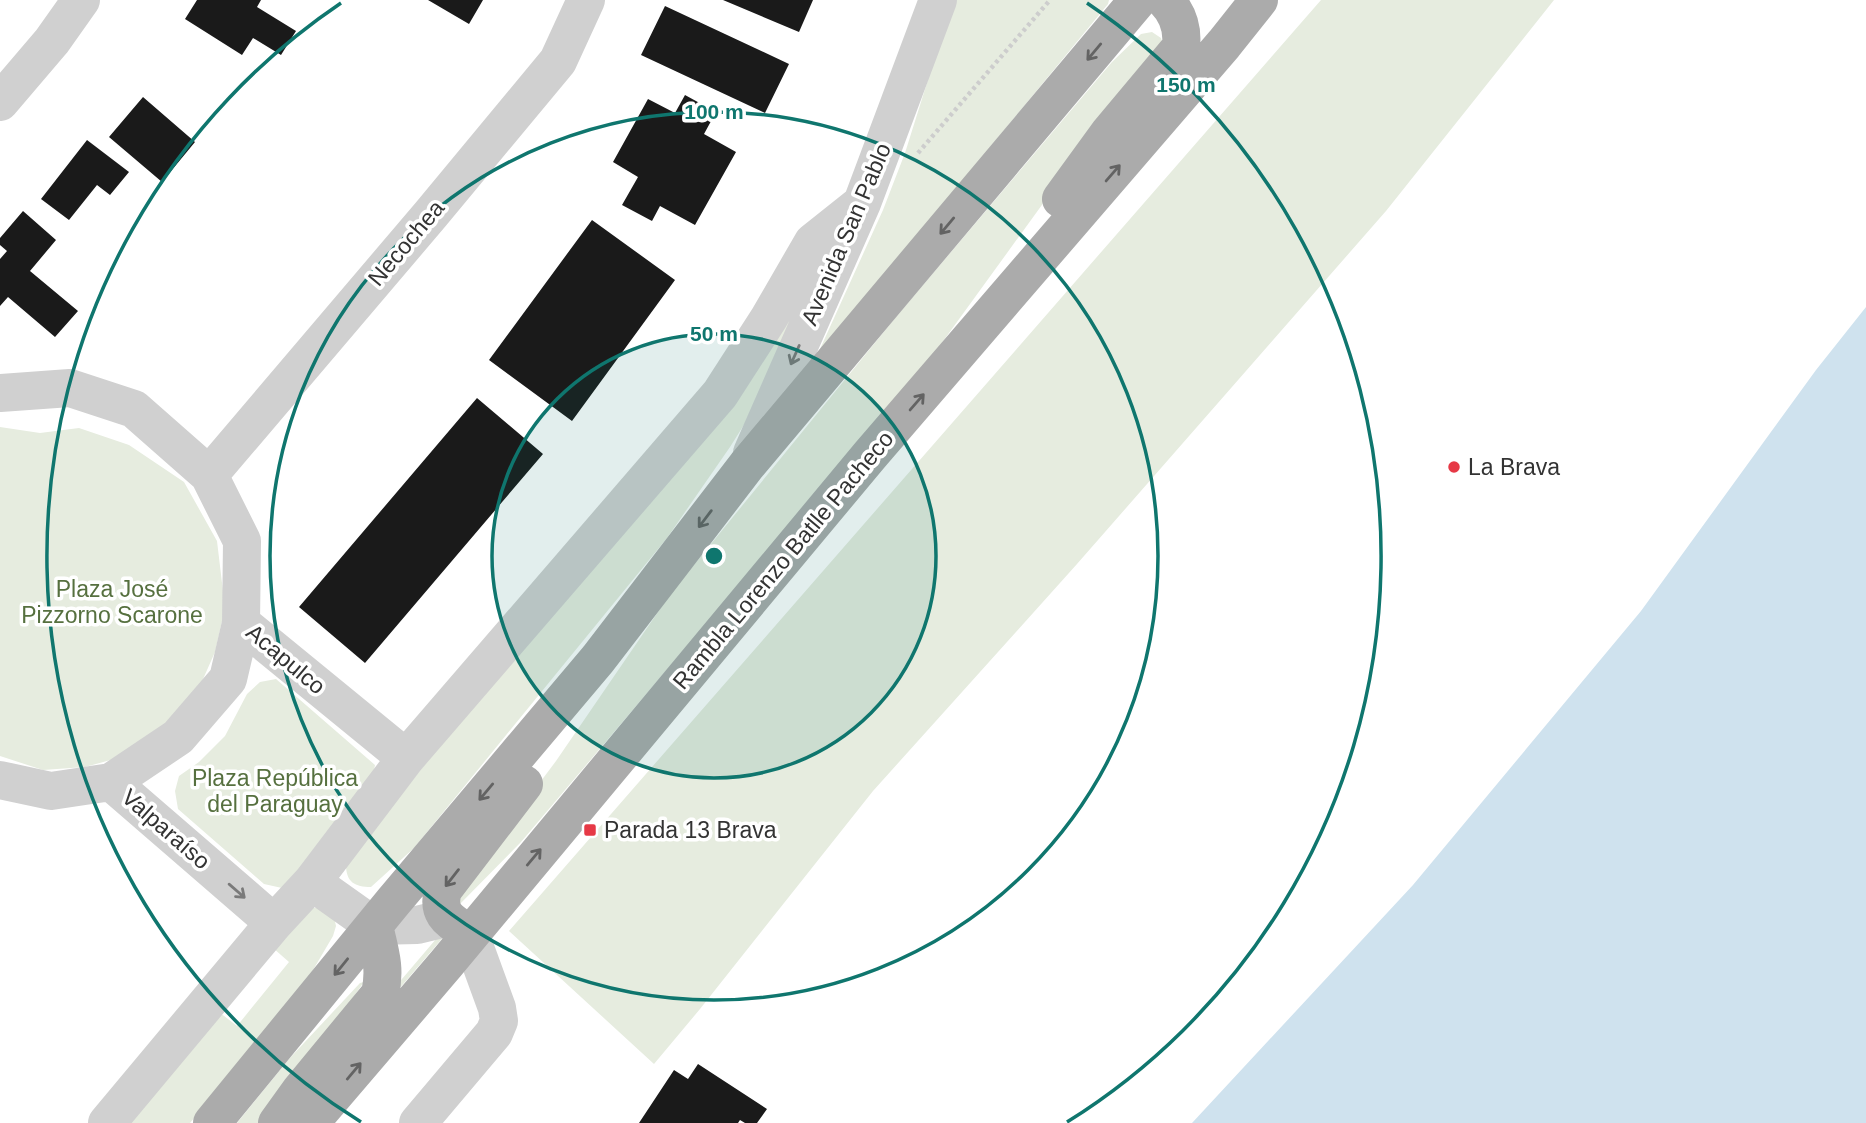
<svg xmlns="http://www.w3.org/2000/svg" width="1866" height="1123" font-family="Arial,sans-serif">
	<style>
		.green { fill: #e6ecdf }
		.water { fill: #cfe2ee }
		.building { fill: #1a1a1a }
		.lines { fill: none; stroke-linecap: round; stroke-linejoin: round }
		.path { stroke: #cdcdcd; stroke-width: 4.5; stroke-dasharray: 3.5 3.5; stroke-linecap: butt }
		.minor { stroke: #d0d0d0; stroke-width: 38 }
		.major { stroke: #ababab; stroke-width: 38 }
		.oneway { stroke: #636363 }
		.oneway2 { stroke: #7a7a7a }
		.ring { fill: none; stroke: #0f766e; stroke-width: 3.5 }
		.poi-dot { fill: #e63946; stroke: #fff; stroke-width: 2.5 }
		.labels { text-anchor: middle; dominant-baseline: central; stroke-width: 7; stroke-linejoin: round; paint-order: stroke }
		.street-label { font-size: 23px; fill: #333; stroke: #fff }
		.poi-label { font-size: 23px; fill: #333; stroke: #fff; text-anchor: start }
		.park-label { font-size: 23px; fill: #56703f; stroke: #fff }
		.centre { fill: #0f766e; stroke: #fff; stroke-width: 3.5 }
		.ring-label { font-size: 21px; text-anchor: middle; font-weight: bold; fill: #0f766e; stroke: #fff; stroke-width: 7; stroke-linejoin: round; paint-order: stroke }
	</style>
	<rect width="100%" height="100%" fill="#fff"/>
	<!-- green -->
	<path class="green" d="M953 0H1109L1108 4 815 360 883 210 905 153Z
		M1321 0H1554L1386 211 1077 564 873 791 700 1009 654 1064 509 931Z
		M1152 32 1161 38 1163 45 1060 180 933 355 521 842 457 907 462 881 499 837 556 761 671 593 896 317 1112 62 1141 34Z
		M818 262 769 385 730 447 667 538 414 848 371 887C355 887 346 882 346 865Z
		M0 427 40 433 79 428 129 445 184 482 217 541 225 608 215 652 192 704 125 756 85 767 43 770 0 756Z
		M276 679 375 765 369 795 282 888 264 884 178 809 175 791 179 776 199 762 225 736 247 694 260 682Z
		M312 908H321L334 917 336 926 333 936 303 987 190 1123H127L219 1012 237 1026 289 962 273 948Z
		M442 932 446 934 328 1072 327 1067Z
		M364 982 264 1123H237L289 1059 360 983Z"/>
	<!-- water -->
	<path class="water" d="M1866 307V1123H1192L1413 885 1641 611 1816 370Z"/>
	<!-- building -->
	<path class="building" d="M197 0H261L257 7 296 31 281 55 253 38 242 55 185 19Z
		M428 0H483L469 24Z
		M723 0H813L799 32Z
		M665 6 789 64 765 113 641 55Z
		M685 95 716 112 704 134 736 152 695 225 660 206 652 221 622 205 638 177 613 162 648 99 675 113Z
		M143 97 195 142 162 182 109 137Z
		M87 140 129 172 110 195 97 185 69 220 41 199Z
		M23 211 56 240 30 271 78 311 55 337 8 297 0 306V259L7 251 0 245V238Z
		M592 220 675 280 572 421 489 360Z
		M477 398 543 454 365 663 299 607Z
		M698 1064 767 1109 757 1123H745L740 1120 738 1123H639L674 1070 688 1079Z"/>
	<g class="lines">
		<!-- path -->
		<path class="path" d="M918 153 1050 0"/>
		<!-- minor -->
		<path class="minor" d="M0 102 52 41 81 0
			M0 393 70 388 134 409 209 475 242 541 241 623 228 679 178 737 111 782 51 791 0 780
			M752 453 862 203 938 0
			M209 475 431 214 558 61 586 0
			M241 623 406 758
			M111 782 274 923
			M312 882 374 926 417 925 446 918
			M107 1123 274 923 312 882 406 758 720 394 769 318 813 242 862 203
			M418 1123 494 1033 499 1021 497 1008 470 934"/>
		<!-- major -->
		<path class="major" d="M1061 199 1109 133 1181 47C1183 29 1178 13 1165 0
			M470 934C451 921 436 916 443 890L524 784
			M212 1123 393 902 598 659 747 465 1138 0
			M277 1123 300 1091 380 994C386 968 380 952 374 926
			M310 1123 446 964 870 455 1224 44 1259 0"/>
	</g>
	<!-- one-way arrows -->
	<defs><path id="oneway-shaft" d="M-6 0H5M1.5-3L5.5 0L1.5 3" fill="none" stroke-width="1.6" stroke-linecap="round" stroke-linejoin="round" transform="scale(1.75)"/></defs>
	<g class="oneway">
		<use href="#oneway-shaft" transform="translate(1094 52) rotate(130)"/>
		<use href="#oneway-shaft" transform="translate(1113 173) rotate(-49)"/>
		<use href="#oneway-shaft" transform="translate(947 226) rotate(130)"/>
		<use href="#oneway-shaft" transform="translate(917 402) rotate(-49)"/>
		<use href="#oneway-shaft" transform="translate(705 519) rotate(127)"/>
		<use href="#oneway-shaft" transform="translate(486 792) rotate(130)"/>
		<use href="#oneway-shaft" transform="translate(534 857) rotate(-50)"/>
		<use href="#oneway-shaft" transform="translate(452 878) rotate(128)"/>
		<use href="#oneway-shaft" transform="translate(341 967) rotate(129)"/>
		<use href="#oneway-shaft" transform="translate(354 1071) rotate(-50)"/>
	</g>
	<g class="oneway2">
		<use href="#oneway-shaft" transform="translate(795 355) rotate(114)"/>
		<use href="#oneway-shaft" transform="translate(237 891) rotate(41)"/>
	</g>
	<!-- distance rings -->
	<circle cx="714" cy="556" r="222" fill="#0f766e" fill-opacity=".12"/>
	<g class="ring">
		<circle cx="714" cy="556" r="222"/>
		<circle cx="714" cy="556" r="444"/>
		<path d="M361 1122A667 667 0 0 1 341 3M1087 3A667 667 0 0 1 1067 1122"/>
	</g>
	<!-- markers -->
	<g class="poi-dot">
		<circle cx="1454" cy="467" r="7"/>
		<rect x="583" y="823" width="14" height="14" rx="3.5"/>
	</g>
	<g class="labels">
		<!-- street labels -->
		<g class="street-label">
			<text transform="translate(846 234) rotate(-67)">Avenida San Pablo</text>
			<text transform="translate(406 243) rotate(-50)">Necochea</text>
			<text transform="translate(783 560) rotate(-50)">Rambla Lorenzo Batlle Pacheco</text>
			<text transform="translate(286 659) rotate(40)">Acapulco</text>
			<text transform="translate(166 829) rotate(41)">Valparaíso</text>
		</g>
		<!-- poi labels -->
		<g class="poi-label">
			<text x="1468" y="467">La Brava</text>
			<text x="604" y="830">Parada 13 Brava</text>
		</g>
		<!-- park labels -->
		<g class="park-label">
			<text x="112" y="589">Plaza José<tspan x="112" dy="26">Pizzorno Scarone</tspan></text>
			<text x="275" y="778">Plaza República<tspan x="275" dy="26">del Paraguay</tspan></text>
		</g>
	</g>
	<circle cx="714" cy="556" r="10" class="centre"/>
	<g class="ring-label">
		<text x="1186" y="92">150 m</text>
		<text x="714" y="119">100 m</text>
		<text x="714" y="341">50 m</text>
	</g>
</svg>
